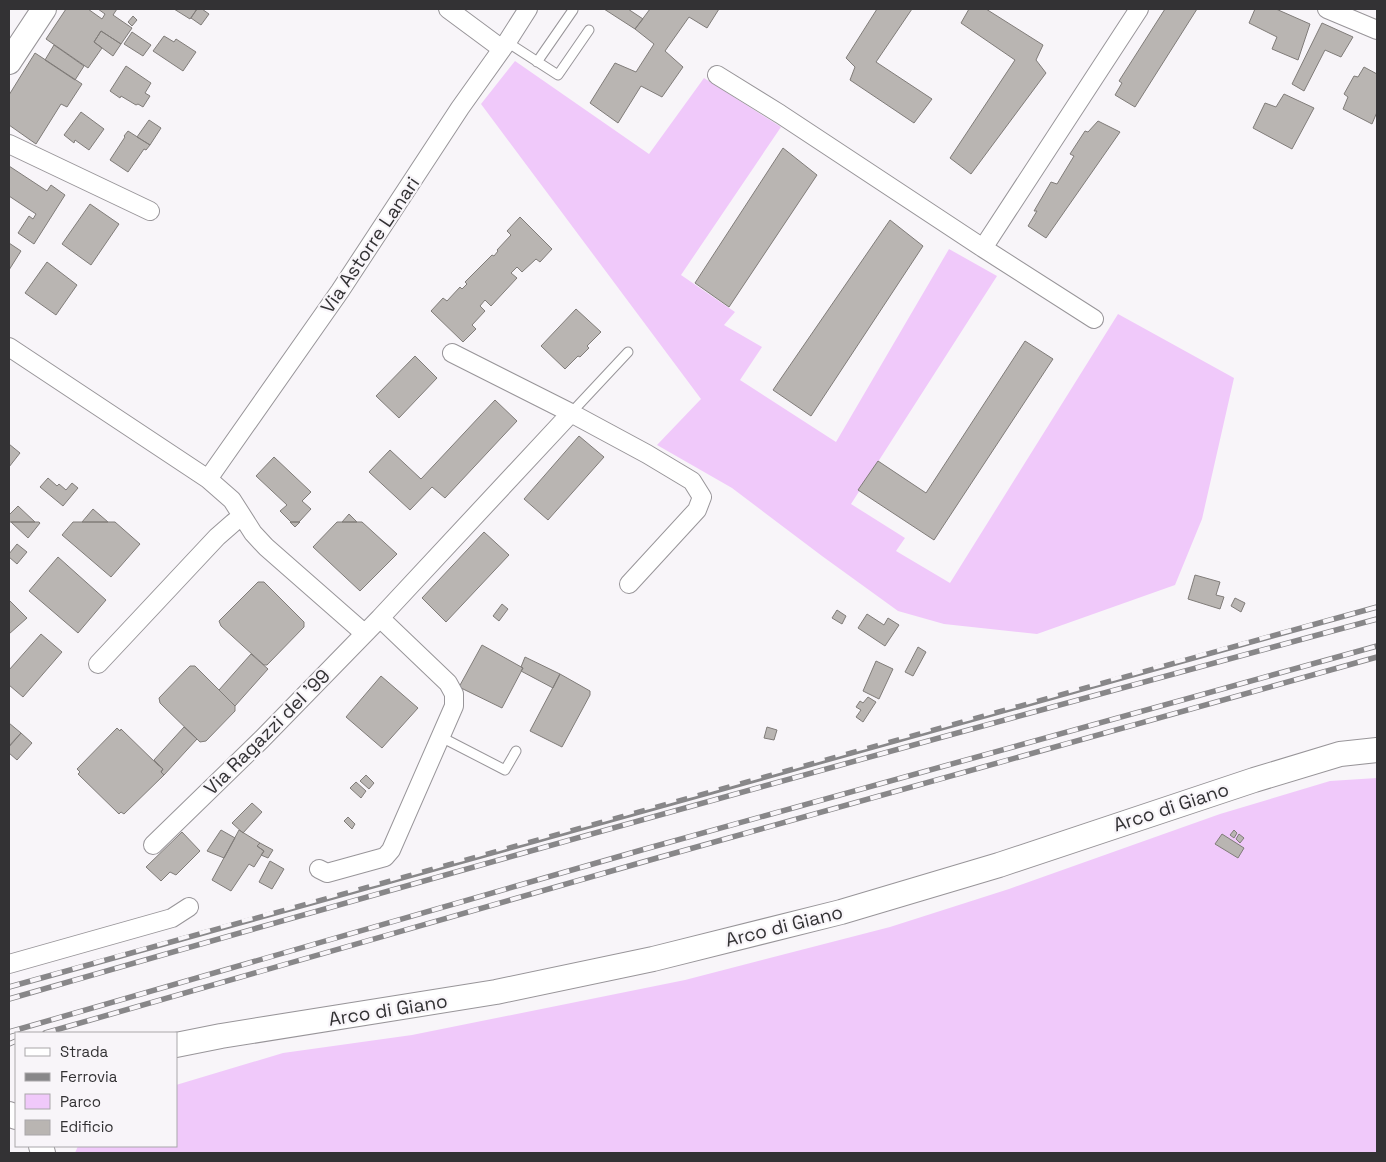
<svg xmlns="http://www.w3.org/2000/svg" width="1386" height="1162" font-family="'Space Grotesk',sans-serif">
	<style>
		.green { fill: #f0c9fa }
		.building { fill: #b9b5b2; stroke: #807c79 }
		.lines { fill: none; stroke-linecap: round; stroke-linejoin: round }
		.lane-casing { stroke: #989599; stroke-width: 11 }
		.street-casing { stroke: #989599; stroke-width: 20 }
		.secondary-casing { stroke: #989599; stroke-width: 26 }
		.lane { stroke: #fff; stroke-width: 9 }
		.street { stroke: #fff; stroke-width: 18 }
		.secondary { stroke: #fff; stroke-width: 24 }
		.rail-casing { stroke: #888789; stroke-width: 5.5 }
		.rail { stroke: #f8f5f9; stroke-width: 4; stroke-dasharray: 11; stroke-linecap: butt }
		.labels { text-anchor: middle; dominant-baseline: central; stroke-width: 4.5; stroke-linejoin: round; paint-order: stroke }
		.street-label { font-size: 19px; fill: #333234; stroke: #f8f5f9 }
	</style>
	<rect width="100%" height="100%" fill="#f8f5f9"/>
	<!-- green -->
	<path class="green" d="M515 61 649 154 704 78 781 127 681 275 735 312 724 325 762 347 740 380 836 442 949 249 997 276 851 504 905 538 896 551 950 583 1118 314 1234 378 1202 519 1175 585 1037 634 944 624 898 611 822 556 732 488 657 445 701 399 481 104Z
		M1377 778V1153H75L78 1146H176V1085L283 1053 412 1035 685 980 890 927 1009 889 1220 814 1330 781Z"/>
	<!-- building -->
	<path class="building" d="M66 9H88L102 19 105 14 98 9H117L113 15 132 28 121 44 101 31 94 42 102 48 88 68 46 39Z
		M174 9H197L190 19Z
		M197 9H202L209 14 201 25 191 18Z
		M604 9H628L643 19 635 29Z
		M650 9H719L707 28 689 17 665 51 683 67 662 97 641 86 618 123 590 103 615 63 636 72 654 44 635 29Z
		M877 9H912L876 62 932 99 914 123 850 80 855 67 846 58Z
		M969 9H986L1043 45 1036 60 1046 73 971 174 950 158 1015 60 961 23Z
		M1165 9H1197L1135 107 1115 95 1122 83 1119 81Z
		M1255 9H1276L1310 24 1298 60 1272 49 1277 37 1249 23Z
		M133 16 137 20 132 26 128 22Z
		M1322 23 1353 37 1341 57 1325 50 1304 91 1292 84Z
		M101 31 121 44 113 56 94 42Z
		M132 32 151 45 143 56 124 44Z
		M164 36 174 42 176 39 196 52 183 71 153 51Z
		M54 45 84 66 75 80 45 60Z
		M35 53 82 84 67 107 61 104 36 144 9 125V95Z
		M126 66 151 83 145 93 150 96 143 107 138 104 136 105 121 96 120 98 110 91Z
		M1364 67 1377 74V112L1372 124 1343 109 1348 97 1344 94 1354 76 1358 77Z
		M1284 94 1314 108 1292 149 1253 128 1265 103 1276 107Z
		M81 112 104 129 89 150 75 140 74 143 64 135Z
		M149 120 161 128 150 145 137 137Z
		M1098 121 1120 132 1046 238 1028 226 1037 211H1034L1051 182 1057 184 1074 156 1070 154 1085 131 1088 132Z
		M128 131 150 145 146 150 144 149 128 172 110 160 125 137 124 136Z
		M783 148 817 175 729 307 695 283Z
		M9 166 47 191 51 185 65 195 34 244 18 233 29 216 33 219 36 214 9 196Z
		M90 204 119 224 91 265 62 244Z
		M520 217 552 249 540 262 536 259 522 272 517 267 511 273 517 278 491 306 485 300 480 306 485 311 472 325 476 329 463 342 431 311 443 298 447 301 460 287 462 289 467 284 465 282 492 255 494 256 498 251 497 250 511 235 507 231Z
		M890 220 923 246 811 416 773 390Z
		M9 243 21 251 9 270Z
		M47 262 77 285 56 315 25 293Z
		M576 309 601 332 587 346 589 348 580 357 578 356 565 369 541 346Z
		M1025 341 1053 359 934 540 858 490 878 461 926 493Z
		M415 356 437 378 399 418 376 396Z
		M495 400 517 421 445 498 432 487 410 510 369 472 390 450 421 479Z
		M579 436 604 457 548 520 524 499Z
		M9 444 20 453 9 467Z
		M274 457 311 492 302 501 311 509 299 522H291L280 511 287 505 256 476Z
		M48 478 57 486 59 484 66 490 72 483 78 488 63 506 40 487Z
		M18 506 35 522H10L9 521V515Z
		M93 509 108 522H82Z
		M349 514 357 522H342Z
		M11 522H39L40 523 28 538Z
		M73 522H115L140 544 111 577 62 535Z
		M290 522H300L295 527Z
		M337 522H362L397 554 360 591 313 547Z
		M484 532 509 555 446 622 422 598Z
		M17 544 27 552 17 564 9 557V554Z
		M58 557 106 600 78 633 29 591Z
		M1195 575 1220 582 1216 595 1224 597 1220 609 1188 599Z
		M258 582H264L304 622V627L267 665H264L221 626 219 621Z
		M1235 598 1245 603 1241 612 1231 606Z
		M9 600 27 618 9 634Z
		M502 604 508 609 499 621 493 616Z
		M837 610 846 616 842 624 832 618Z
		M867 614 884 625 888 618 899 625 885 646 858 628Z
		M41 634 62 652 23 697 9 685V670Z
		M482 645 523 668 502 708 459 687Z
		M918 647 926 652 913 676 905 672Z
		M251 654 268 669 235 706 219 690Z
		M525 657 560 674 553 688 521 671 523 668 521 667Z
		M876 661 893 669 879 699 863 691Z
		M190 666H195L235 706V711L206 741 200 742 160 703 159 698Z
		M560 674 590 691V695L562 747 530 731Z
		M381 676 418 708 382 748 346 717Z
		M868 697 876 702 863 722 856 717 861 710 856 707 860 701 863 703Z
		M9 723 21 733 9 746Z
		M184 727 197 739 164 775 161 772 163 769 154 760Z
		M767 727 777 730 774 740 764 738Z
		M117 728 120 731 121 729 158 765 163 769 161 772 164 775 124 814 121 812 119 814 78 774 80 772 77 769Z
		M21 733 32 743 17 760 9 753V747Z
		M366 775 374 783 369 789 360 781Z
		M356 782 366 791 361 798 350 788Z
		M252 803 262 812 243 833 232 823Z
		M348 817 355 824 352 829 344 821Z
		M221 830 235 838 224 858 207 851Z
		M239 830 260 843 257 846 264 851 254 867 249 864 231 891 212 880Z
		M1234 830 1237 833 1234 838 1230 835Z
		M182 832 200 851 176 875 170 872 161 881 146 867Z
		M1222 834 1244 848 1238 858 1215 844Z
		M1239 834 1244 838 1240 843 1236 839Z
		M260 843 273 850 268 858 261 855 264 851 257 846Z
		M270 861 284 869 272 889 259 882Z"/>
	<g class="lines">
		<defs>
			<path id="lane" d="M507 42 558 75 589 30
				M537 62 573 10
				M571 413 628 352
				M441 737 505 770 516 751"/>
			<path id="street" d="M448 9 502 49
				M1327 9 1377 30
				M717 75 780 114 983 248 1139 9
				M9 144 150 211
				M983 248 1094 319
				M9 347 208 479 232 500 253 533 266 547 364 633
				M452 353 571 413 647 454 692 481 702 497 697 510 629 584
				M208 479 340 291 460 108 507 42 528 9
				M98 664 217 537 233 523 242 516
				M153 845 262 739 380 618 571 413
				M319 869 327 873 385 857 391 850 454 706V694L448 683 380 618
				M9 964 172 918 189 907"/>
			<path id="secondary" d="M9 62 44 9
				M176 1045 221 1036 496 992 653 959 841 912 999 865 1254 780 1340 754 1377 750
				M9 1114 16 1117
				M41 1146 43 1153"/>
		</defs>
		<!-- lane casing -->
		<use href="#lane" class="lane-casing"/>
		<!-- street casing -->
		<use href="#street" class="street-casing"/>
		<!-- secondary casing -->
		<use href="#secondary" class="secondary-casing"/>
		<!-- lane -->
		<use href="#lane" class="lane"/>
		<!-- street -->
		<use href="#street" class="street"/>
		<!-- secondary -->
		<use href="#secondary" class="secondary"/>
		<defs>
			<path id="rail" d="M9 987C464 858 920 731 1377 607
				M9 999C464 868 920 742 1377 619
				M9 1032 645 849 1377 646
				M45 1033 650 860 1377 657
				M9 1044 16 1041"/>
		</defs>
		<!-- rail casing -->
		<use href="#rail" class="rail-casing"/>
		<!-- rail -->
		<use href="#rail" class="rail"/>
	</g>
	<g class="labels">
		<!-- street labels -->
		<g class="street-label">
			<text transform="translate(370 245) rotate(-56)">Via Astorre Lanari</text>
			<text transform="translate(267 732) rotate(-45)">Via Ragazzi del '99</text>
			<text transform="translate(1171 807) rotate(-18)">Arco di Giano</text>
			<text transform="translate(784 926) rotate(-14)">Arco di Giano</text>
			<text transform="translate(388 1010) rotate(-9)">Arco di Giano</text>
		</g>
	</g>
	<!-- border -->
	<rect width="1386" height="1162" fill="none" stroke="#333234" stroke-width="20"/>
	<!-- legend -->
	<rect x="15" y="1032" width="162" height="115" fill="#f8f5f9" stroke="#a9a7aa"/>
	<rect x="25" y="1048" width="25" height="8" fill="#ffffff" stroke="#a9a7aa"/>
	<text x="60" y="1057" font-size="15" fill="#333234">Strada</text>
	<rect x="25" y="1073" width="25" height="8" fill="#888789" stroke="#a9a7aa"/>
	<text x="60" y="1082" font-size="15" fill="#333234">Ferrovia</text>
	<rect x="25" y="1094" width="25" height="15" fill="#f0c9fa" stroke="#a9a7aa"/>
	<text x="60" y="1107" font-size="15" fill="#333234">Parco</text>
	<rect x="25" y="1120" width="25" height="15" fill="#b9b5b2" stroke="#a9a7aa"/>
	<text x="60" y="1132" font-size="15" fill="#333234">Edificio</text>
</svg>
